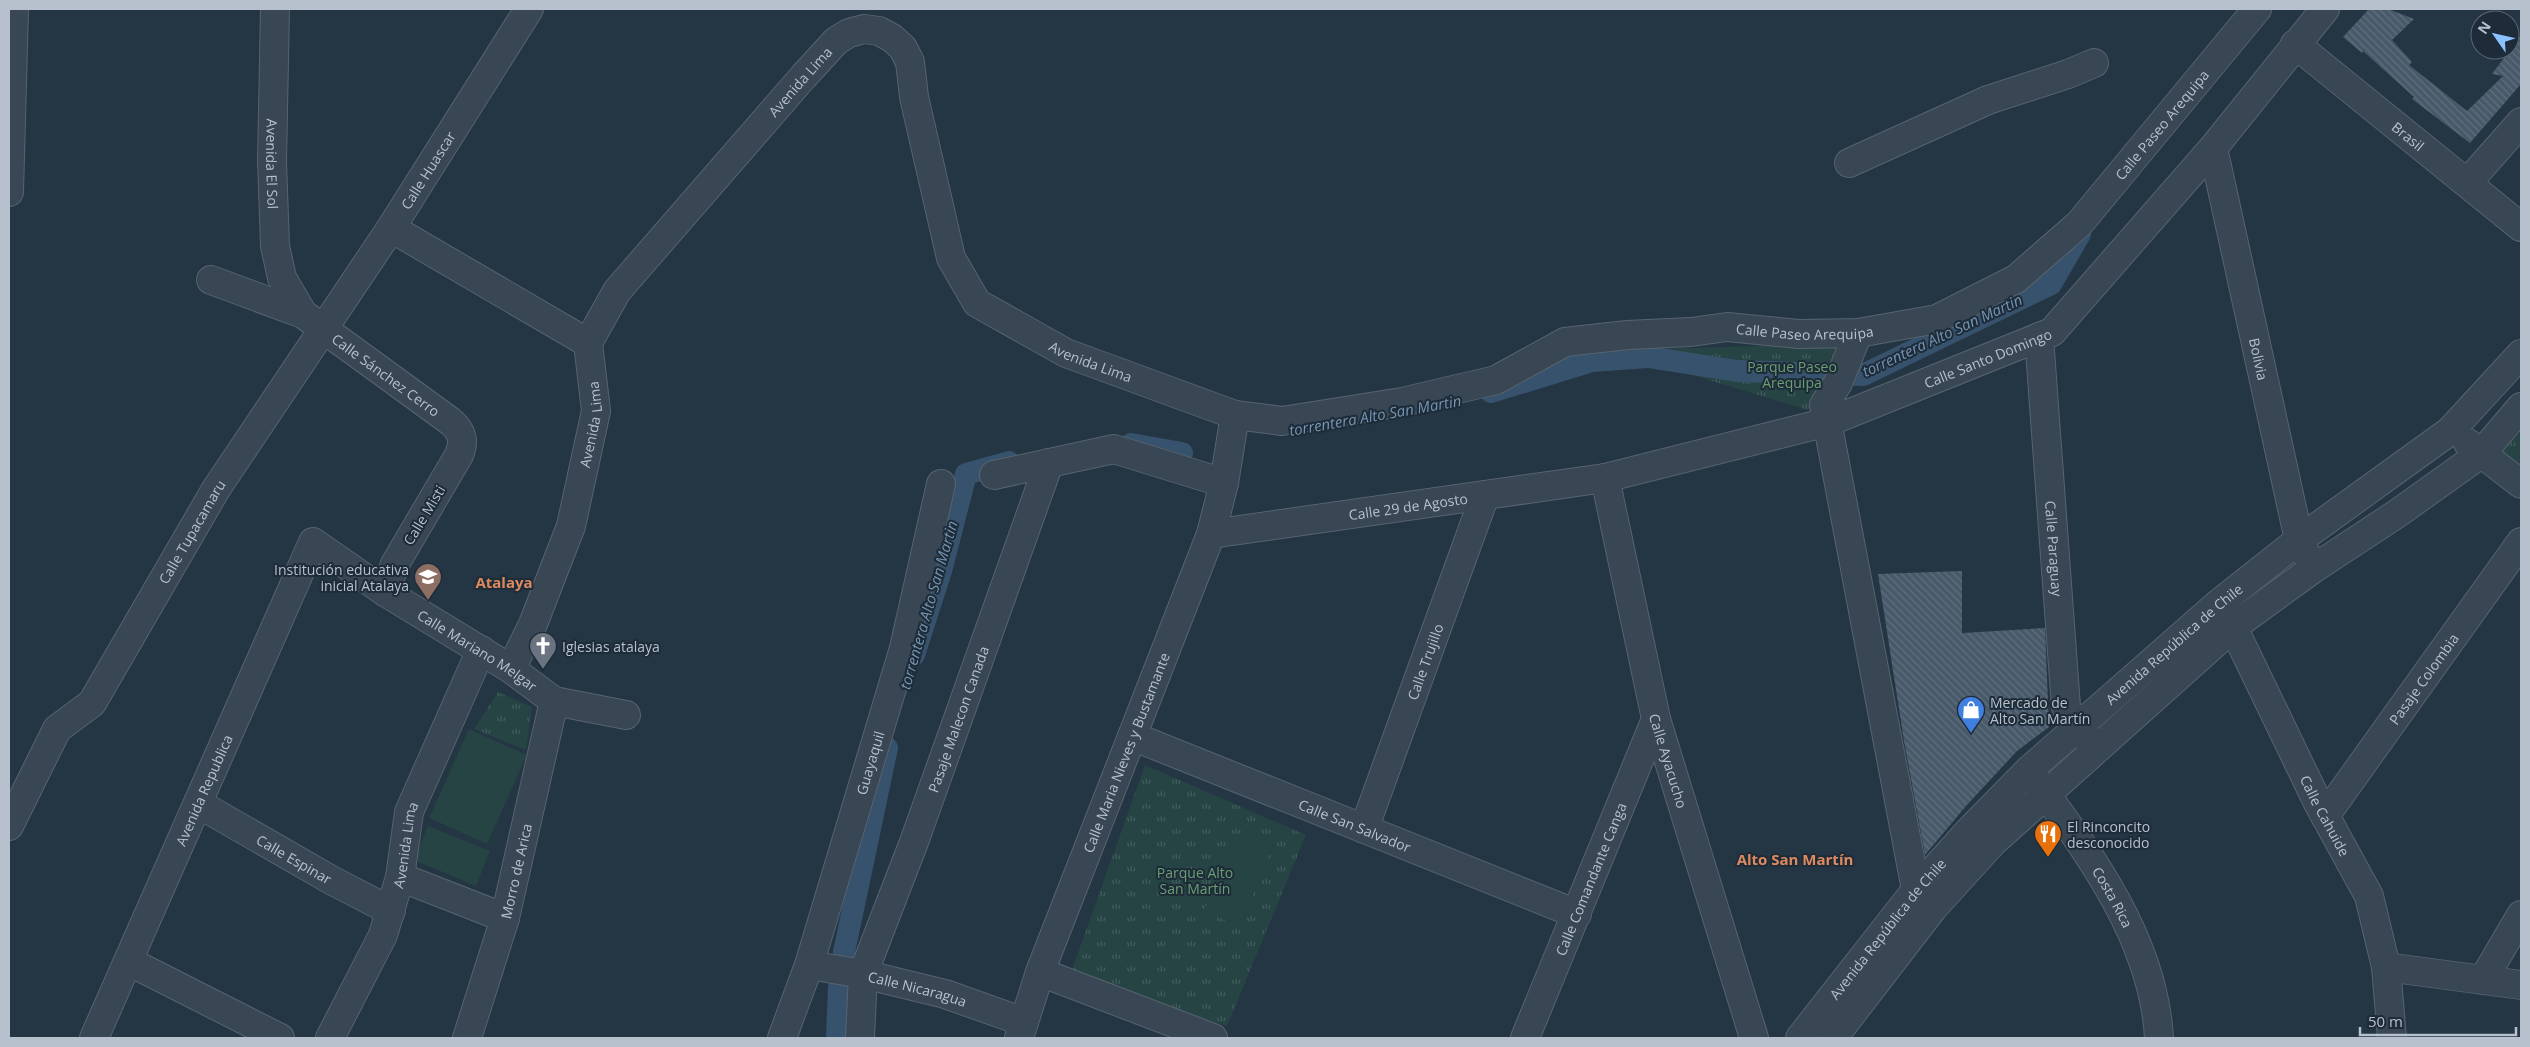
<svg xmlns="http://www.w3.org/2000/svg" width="2530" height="1047" font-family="'Open Sans',sans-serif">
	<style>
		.grass { fill: url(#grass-tufts) }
		.pitch { fill: #264444 }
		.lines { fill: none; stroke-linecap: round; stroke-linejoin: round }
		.canal { stroke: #37526c; stroke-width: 22 }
		.building { fill: url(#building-back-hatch) }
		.minor-casing { stroke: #576470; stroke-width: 30 }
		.minor { stroke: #394653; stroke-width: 28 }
		.labels { text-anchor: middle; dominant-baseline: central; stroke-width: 4; stroke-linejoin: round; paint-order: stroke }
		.street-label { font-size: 14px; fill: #b6c1cd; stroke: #1e2b38 }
		.park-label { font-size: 14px; fill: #6b9f72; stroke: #1e2b38 }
		.poi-label { font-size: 14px; fill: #b6c1cd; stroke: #1e2b38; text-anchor: start }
		.water-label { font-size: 15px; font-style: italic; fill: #7495b2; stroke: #1e2b38 }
		.neighbourhood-label { font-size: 15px; font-weight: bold; fill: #dd8a60; stroke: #1e2b38 }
	</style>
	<defs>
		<pattern id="grass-tufts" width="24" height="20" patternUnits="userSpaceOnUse" patternTransform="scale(1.25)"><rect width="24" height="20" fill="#264444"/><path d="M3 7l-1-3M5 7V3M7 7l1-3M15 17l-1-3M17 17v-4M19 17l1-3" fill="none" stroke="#435d5e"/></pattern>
		<pattern id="building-back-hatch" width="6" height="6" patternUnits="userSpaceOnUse" patternTransform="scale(1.25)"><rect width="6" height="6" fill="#48596a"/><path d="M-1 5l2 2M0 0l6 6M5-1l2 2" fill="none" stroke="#606f7e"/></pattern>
	</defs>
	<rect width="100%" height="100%" fill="#243543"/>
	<!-- grass -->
	<path class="grass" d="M1838 344 1808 410 1609 350Z
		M2521 431V488L2493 463Z
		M498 692 532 707 526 750 474 729Z
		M1145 765 1306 835 1227 1026 1069 978Z"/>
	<!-- pitch -->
	<path class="pitch" d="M469 729 527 755 487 844 429 818Z
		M428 826 490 851 476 886 414 860Z
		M1236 834 1272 849 1240 926 1204 911Z"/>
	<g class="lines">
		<!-- canal -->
		<path class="canal" d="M1491 392 1592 361 1648 357 1737 371 1863 375 2051 284 2080 234
			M1131 444 1182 453
			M914 655 941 571 966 474 1009 462
			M844 952 887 748
			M837 1038 839 987"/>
	</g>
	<!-- building -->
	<path class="building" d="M2369 9H2388L2414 19 2392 40 2412 62 2409 65 2467 111 2503 76 2492 74 2521 35V84L2470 143 2412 99 2414 97 2363 51 2362 53 2343 37Z
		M1962 571V633L2045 628 2049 727 2017 751 1966 806 1925 855 1904 741 1878 574Z"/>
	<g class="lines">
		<defs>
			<g id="minor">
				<path id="s1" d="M275 9 272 161 275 246 282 278 303 314"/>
				<path id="s2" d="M2295 44 2521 227"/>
				<path id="s3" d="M2213 148 2299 540 2306 554"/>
				<path d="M1849 163 1988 100 2068 74 2094 63"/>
				<path d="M2468 182 2521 122"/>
				<path d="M9 192 14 9"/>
				<path d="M391 228 588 343"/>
				<path id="s4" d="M211 280 303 314 450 421C462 431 465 441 459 455L395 564 385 592"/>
				<path d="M1858 333 1838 383 1824 405 1916 890 1924 899"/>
				<path id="s5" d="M2039 337 2066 707 2077 727 2089 740"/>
				<path d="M2468 443 2521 484"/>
				<path d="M994 475 1114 449 1224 483"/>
				<path id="s6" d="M1605 478 1656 719 1754 1038"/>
				<path id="s7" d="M1211 534 1605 478 1828 422 2052 332 2213 148 2325 9"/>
				<path id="s8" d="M2223 612 2233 627 2317 801 2369 896 2386 967 2392 1038"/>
				<path id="s9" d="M511 669 533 624 571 526 596 411 588 343 617 291 803 77 836 41 849 33 864 29 879 31 892 38 903 48 910 62 914 97 951 258 977 303 1066 353 1235 415 1282 421 1402 402 1496 380 1565 342 1627 335 1691 332 1727 327 1799 334 1858 333 1937 319 2016 279 2079 224 2257 9"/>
				<path id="s10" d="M1132 736 1577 914"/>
				<path id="s11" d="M2037 782C2092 857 2154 942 2159 1038"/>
				<path id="s12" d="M199 804 333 881 391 911"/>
				<path id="s13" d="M2325 816 2521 542"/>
				<path id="s14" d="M9 826 57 729 92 703 216 489 391 228 529 9"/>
				<path id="s15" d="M1364 829 1485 495"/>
				<path d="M400 877 505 918"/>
				<path d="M130 962 280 1038"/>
				<path id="s16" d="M809 965 863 974 945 994 1024 1022"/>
				<path d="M2386 967 2521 985"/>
				<path d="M1040 972 1213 1038"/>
				<path d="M2483 980 2521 915"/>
				<path id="s17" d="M94 1038 313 542 385 592 511 669 554 701 626 715"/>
				<path id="s18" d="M330 1038 383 935 400 877 409 812 481 650"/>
				<path id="s19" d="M467 1038 505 918 554 701"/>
				<path id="s20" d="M782 1038 809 965 904 648 941 484"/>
				<path id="s21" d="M860 1038 863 974 914 842 1049 463"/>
				<path id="s22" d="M1019 1038 1040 972 1211 534 1224 483 1235 415"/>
				<path id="s23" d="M1525 1038 1656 719"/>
				<path id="s24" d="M1800 1038 1916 890 1969 831 2029 770 2218 604 2299 540 2450 431 2521 354"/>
				<path d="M1833 1038 1933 908 1993 842 2233 627 2313 569 2398 513 2482 453 2521 407"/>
			</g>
		</defs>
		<!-- minor casing -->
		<use href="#minor" class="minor-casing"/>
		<!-- minor -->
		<use href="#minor" class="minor"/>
	</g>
	<!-- icons -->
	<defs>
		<symbol id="school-pin" viewBox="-11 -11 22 30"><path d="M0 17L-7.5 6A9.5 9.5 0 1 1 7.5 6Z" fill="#8d6e63" stroke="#1e2b38"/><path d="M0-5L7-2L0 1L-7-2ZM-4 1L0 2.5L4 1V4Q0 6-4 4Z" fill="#fff"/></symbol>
		<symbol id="church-pin" viewBox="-11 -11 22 30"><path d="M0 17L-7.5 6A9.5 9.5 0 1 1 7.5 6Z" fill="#6b7280" stroke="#1e2b38"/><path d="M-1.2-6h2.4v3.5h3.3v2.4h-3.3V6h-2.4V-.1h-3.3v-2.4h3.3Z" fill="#fff"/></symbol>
		<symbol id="shop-pin" viewBox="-11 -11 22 30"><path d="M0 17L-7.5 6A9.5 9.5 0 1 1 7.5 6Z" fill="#3f7fe0" stroke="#1e2b38"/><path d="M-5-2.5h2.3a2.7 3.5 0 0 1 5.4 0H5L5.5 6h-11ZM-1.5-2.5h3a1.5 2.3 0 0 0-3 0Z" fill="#fff"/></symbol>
		<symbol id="restaurant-pin" viewBox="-11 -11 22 30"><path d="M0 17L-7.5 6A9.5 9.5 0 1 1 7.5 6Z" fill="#e8710a" stroke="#1e2b38"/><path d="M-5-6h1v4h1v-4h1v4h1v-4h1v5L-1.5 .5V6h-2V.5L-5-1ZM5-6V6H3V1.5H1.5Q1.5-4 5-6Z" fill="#fff"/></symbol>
	</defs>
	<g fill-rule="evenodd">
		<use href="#school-pin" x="412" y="561" width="32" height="43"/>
		<use href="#church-pin" x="527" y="630" width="32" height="43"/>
		<use href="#shop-pin" x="1955" y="694" width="32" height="43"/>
		<use href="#restaurant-pin" x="2032" y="818" width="32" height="43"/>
	</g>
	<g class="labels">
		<!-- street labels -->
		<g class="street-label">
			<text stroke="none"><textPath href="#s9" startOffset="679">Avenida Lima</textPath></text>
			<text stroke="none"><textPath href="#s9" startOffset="2379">Calle Paseo Arequipa</textPath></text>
			<text stroke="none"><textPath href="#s2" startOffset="146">Brasil</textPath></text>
			<text stroke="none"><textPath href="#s1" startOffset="155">Avenida El Sol</textPath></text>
			<text stroke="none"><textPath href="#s14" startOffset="782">Calle Huascar</textPath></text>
			<text stroke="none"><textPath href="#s9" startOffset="1944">Calle Paseo Arequipa</textPath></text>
			<text stroke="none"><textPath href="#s7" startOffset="800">Calle Santo Domingo</textPath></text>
			<text stroke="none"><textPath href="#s9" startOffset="1205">Avenida Lima</textPath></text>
			<text stroke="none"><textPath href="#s3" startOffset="216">Bolivia</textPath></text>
			<text stroke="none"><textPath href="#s4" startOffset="201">Calle Sánchez Cerro</textPath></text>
			<text stroke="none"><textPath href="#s9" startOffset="259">Avenida Lima</textPath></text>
			<text stroke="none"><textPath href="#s7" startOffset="199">Calle 29 de Agosto</textPath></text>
			<text transform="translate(424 515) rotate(-59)">Calle Misti</text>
			<text stroke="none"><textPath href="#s14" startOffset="350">Calle Tupacamaru</textPath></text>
			<text stroke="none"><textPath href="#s5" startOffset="212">Calle Paraguay</textPath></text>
			<text stroke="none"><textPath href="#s24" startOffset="545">Avenida República de Chile</textPath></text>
			<text stroke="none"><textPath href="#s17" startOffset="739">Calle Mariano Melgar</textPath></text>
			<text stroke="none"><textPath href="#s15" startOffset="178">Calle Trujillo</textPath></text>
			<text stroke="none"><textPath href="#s13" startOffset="169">Pasaje Colombia</textPath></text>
			<text stroke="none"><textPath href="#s21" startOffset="336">Pasaje Malecon Canada</textPath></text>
			<text stroke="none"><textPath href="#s22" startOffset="305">Calle Maria Nieves y Bustamante</textPath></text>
			<text stroke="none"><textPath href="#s6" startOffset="290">Calle Ayacucho</textPath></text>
			<text stroke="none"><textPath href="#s20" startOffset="289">Guayaquil</textPath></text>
			<text stroke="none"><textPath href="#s17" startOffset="271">Avenida Republica</textPath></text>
			<text stroke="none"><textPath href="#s8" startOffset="228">Calle Cahuide</textPath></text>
			<text stroke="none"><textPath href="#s10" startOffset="240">Calle San Salvador</textPath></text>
			<text stroke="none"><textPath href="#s18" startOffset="209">Avenida Lima</textPath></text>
			<text stroke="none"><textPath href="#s12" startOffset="110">Calle Espinar</textPath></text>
			<text stroke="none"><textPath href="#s19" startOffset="174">Morro de Arica</textPath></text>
			<text stroke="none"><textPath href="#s23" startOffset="172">Calle Comandante Canga</textPath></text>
			<text stroke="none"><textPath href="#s11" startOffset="138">Costa Rica</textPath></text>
			<text stroke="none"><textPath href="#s24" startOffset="140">Avenida República de Chile</textPath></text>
			<text stroke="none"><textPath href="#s16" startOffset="111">Calle Nicaragua</textPath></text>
		</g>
		<!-- park labels -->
		<g class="park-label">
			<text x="1792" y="366">Parque Paseo<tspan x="1792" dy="16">Arequipa</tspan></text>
			<text x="1195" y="872">Parque Alto<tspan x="1195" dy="16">San Martín</tspan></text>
		</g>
		<!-- poi labels -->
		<g class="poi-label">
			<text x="409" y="569" text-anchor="end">Institución educativa<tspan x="409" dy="16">inicial Atalaya</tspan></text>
			<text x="562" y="646">Iglesias atalaya</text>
			<text x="1990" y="702">Mercado de<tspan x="1990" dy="16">Alto San Martín</tspan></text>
			<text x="2067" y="826">El Rinconcito<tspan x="2067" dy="16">desconocido</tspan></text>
		</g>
		<!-- water labels -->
		<g class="water-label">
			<text transform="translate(1942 335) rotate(-25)">torrentera Alto San Martin</text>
			<text transform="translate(1375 415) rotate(-10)">torrentera Alto San Martin</text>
			<text transform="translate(928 605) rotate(-74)">torrentera Alto San Martin</text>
		</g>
		<!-- neighbourhood labels -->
		<g class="neighbourhood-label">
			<text x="504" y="582">Atalaya</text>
			<text x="1795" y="859">Alto San Martín</text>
		</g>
	</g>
	<!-- border -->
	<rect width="2530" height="1047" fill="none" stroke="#b6c1cd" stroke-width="20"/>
	<!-- north arrow -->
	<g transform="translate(2495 35) rotate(304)"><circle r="24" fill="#1e2b38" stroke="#5b6774"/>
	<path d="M0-4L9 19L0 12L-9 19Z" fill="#89c2ff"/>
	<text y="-8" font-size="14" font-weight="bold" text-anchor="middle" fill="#b6c1cd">N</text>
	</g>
	<!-- scale -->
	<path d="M2360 1027v8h156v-8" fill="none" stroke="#b6c1cd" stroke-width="2.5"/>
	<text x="2368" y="1027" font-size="15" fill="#b6c1cd" stroke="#1e2b38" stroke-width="4" paint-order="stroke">50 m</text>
</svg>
